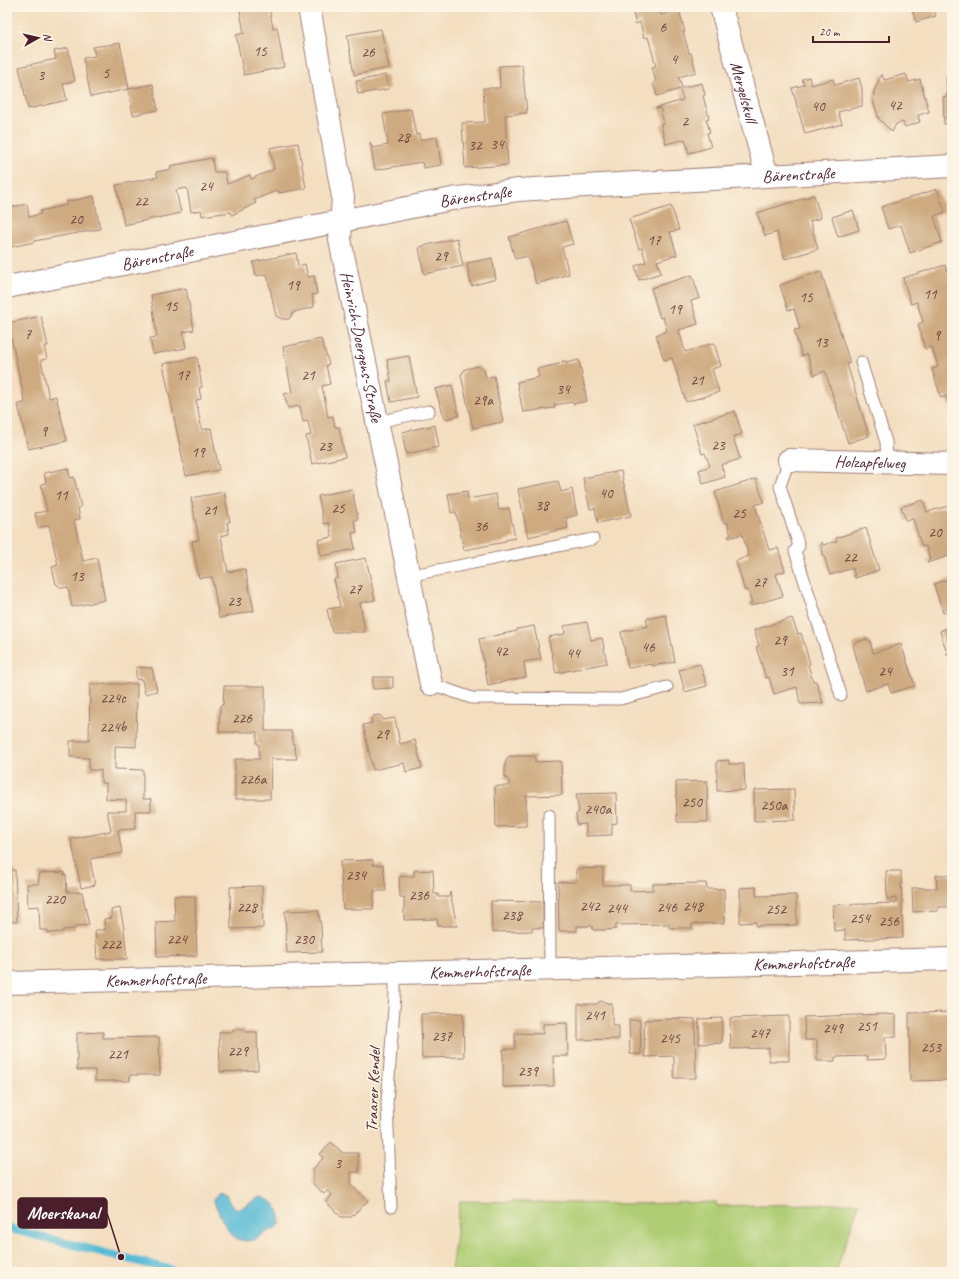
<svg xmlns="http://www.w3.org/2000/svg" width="959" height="1279" font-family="Caveat,sans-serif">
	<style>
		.green { fill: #afcd74; stroke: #7c7650 }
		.water { fill: #56bad5; stroke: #506c80 }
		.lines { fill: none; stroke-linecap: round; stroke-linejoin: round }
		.stream { stroke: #56bad5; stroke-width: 8 }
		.building { fill: #ceaa80 }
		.service-casing { stroke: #9e7e76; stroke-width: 13 }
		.minor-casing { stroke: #9e7e76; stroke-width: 24 }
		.service { stroke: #fff; stroke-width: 11 }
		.minor { stroke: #fff; stroke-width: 22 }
		.labels { text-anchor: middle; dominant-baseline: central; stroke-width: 3.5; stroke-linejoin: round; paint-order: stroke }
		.number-label { font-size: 15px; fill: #6b4240 }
		.street-label { font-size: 17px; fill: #4a1f2b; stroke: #fcf5e5 }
		.leader { fill: none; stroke: #4a1f2b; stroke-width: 1.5 }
		.callout-dot { fill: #4a1f2b; stroke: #fcf5e5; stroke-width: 1.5 }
		.callout { fill: #4a1f2b; stroke: #4a1f2b; stroke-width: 1.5 }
		.callout-label { font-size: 18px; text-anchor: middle; font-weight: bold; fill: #fff }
	</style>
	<rect width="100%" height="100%" fill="#fcf5e5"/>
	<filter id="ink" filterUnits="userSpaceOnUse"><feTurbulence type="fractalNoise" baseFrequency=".025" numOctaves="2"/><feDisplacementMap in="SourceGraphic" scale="8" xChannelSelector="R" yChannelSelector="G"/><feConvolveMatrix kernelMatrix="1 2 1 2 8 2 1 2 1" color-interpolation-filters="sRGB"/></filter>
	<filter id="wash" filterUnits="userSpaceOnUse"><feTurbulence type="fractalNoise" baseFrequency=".012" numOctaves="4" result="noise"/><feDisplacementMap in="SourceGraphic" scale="16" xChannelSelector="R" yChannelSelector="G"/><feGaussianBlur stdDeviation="0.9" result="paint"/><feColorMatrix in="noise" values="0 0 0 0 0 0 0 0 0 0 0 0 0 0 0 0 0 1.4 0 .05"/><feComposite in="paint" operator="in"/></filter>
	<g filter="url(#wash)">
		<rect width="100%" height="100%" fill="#f3dec0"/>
		<!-- green -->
		<path class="green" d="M460 1201 632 1204 717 1202V1206L859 1203 836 1272H451Z"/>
		<!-- water -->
		<path class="water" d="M219 1193 226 1195 230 1204 238 1210 260 1197C276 1201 279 1208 281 1223 272 1232 272 1229 263 1234 260 1235 259 1238 256 1239 229 1249 222 1217 213 1200Z"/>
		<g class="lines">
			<!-- stream -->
			<path class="stream" d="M7 1228 180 1272"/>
		</g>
		<g id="blocks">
			<!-- building -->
			<path class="building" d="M244 7H269L273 28 277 27 284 67 244 75 236 35 244 33 240 11 244 10Z
				M631 7H659L661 15 679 10 685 32H683L686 42 689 53H691L696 72 679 77 682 88 702 83 705 95 703 96 709 118 706 119 710 132 707 133 711 147 689 153 685 139 666 144 661 126V124L664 123 660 108 656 109V108L683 100 680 89 657 96 653 83 656 82 652 67 656 66 648 37 644 38 640 22 636 24Z
				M911 7H933L936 16 916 22Z
				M381 29 389 68 354 75 347 35Z
				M120 43 129 89 153 84 158 110 133 115 128 89 91 97 83 58 95 56 93 47Z
				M68 48 75 81 63 84 67 100 28 109 19 67 56 59 54 51Z
				M522 65 527 113 505 115 508 165 465 168 462 123 485 122 483 88H500L499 66Z
				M882 74 884 80 906 74 909 82 920 79 929 112 918 115 920 122 905 127 903 122 896 124 892 132 879 119 873 101 874 91Z
				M386 75 389 89 358 94 356 81Z
				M809 77 811 85 833 79 835 85 859 78 862 89V106L838 112 842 124 805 134 792 88 804 85 802 79Z
				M946 78H952V124H944L943 97 947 96Z
				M411 109 416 135 419 134 420 140 437 137 441 165 423 168 422 162 375 170 370 142 373 148 388 145 383 114Z
				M298 143 306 188 279 193 278 190 254 200 256 203 232 215 231 212 202 216 201 210 191 212 187 188 176 190 181 213 124 225 116 185 158 177 156 172 171 169 170 166 212 158 214 172H225L227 184 250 175 251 179 274 169 270 148Z
				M937 189 945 212 934 216 942 242 910 253 901 225 888 229 881 207Z
				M814 195 821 218 810 221 818 249 785 259 777 232 765 236 757 213Z
				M94 196 100 229 34 241V242L7 248V208L27 204 29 217 41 214 40 211 66 205V202Z
				M671 206 679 230 670 232 677 255 657 261 661 273 639 280 635 266 646 262 642 248 639 249 629 219Z
				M853 210 859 230 838 237 832 217Z
				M566 221 573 244 562 247 569 274 536 284 528 256 515 259 509 237Z
				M457 238 463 266 424 274 419 247Z
				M296 253 298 266 305 264 308 277 314 276 317 294 312 295 314 307 294 312 289 319H282L276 316 267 274 256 276 253 262Z
				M492 258 496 279 471 286 467 263Z
				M945 265 952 285V412L946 396 941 398 932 369 938 367 932 347 925 349 918 324 923 322 917 302 911 304 903 278Z
				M821 271 850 363 847 364 869 436 848 443 825 371 814 375 807 354 802 356 794 330 800 329 794 309 788 310 780 285Z
				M692 275 700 298 691 301 698 324 679 330 685 352 714 343 721 366 712 369 719 392 686 402 672 358 664 360 656 335 667 331 663 317 660 318 651 288Z
				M186 288 194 330 183 332 186 348 153 354 150 338 157 337 151 295Z
				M41 316 48 346H44L47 359 41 360 49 398 56 396 67 441 28 449 18 404 25 403 8 323Z
				M321 339 329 364 326 365 330 384 322 386 325 401 328 417 333 416 335 427H339L345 457 312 464 306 436 311 435 308 421 303 422 300 406 288 408 284 394 292 392 283 347Z
				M409 356 417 397 391 402 387 381H391L387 360Z
				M197 357 202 387 199 388 201 399 196 400 202 430 211 428 219 470 186 476 163 364Z
				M579 360 587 401 573 404 572 402 554 405 555 408 523 412 517 382 539 377 537 369 563 363 562 361H565L566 363Z
				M478 366 484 370 486 378 494 376 503 422 473 428 461 375 465 369Z
				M452 385 459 416 445 419 435 389Z
				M735 411 742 434 733 437 740 459 721 465 725 477 703 484 699 470 710 466 705 453 702 454 693 424Z
				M435 425 439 447 406 454 402 432Z
				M68 468 70 478 74 477 81 507 78 508 80 519 74 520 83 561 97 558 105 600 72 607 68 587 62 588 56 584 52 567 58 565 49 525 38 528 35 513 47 511 41 484 46 483 44 473Z
				M621 471 631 516 598 523 595 508 590 509 583 478Z
				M756 479 764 502 755 505 762 528 769 550 778 548 785 571 776 574 783 596 750 606 749 604 752 603 748 590 745 591 736 561 749 556 742 534 729 538 728 536 731 535 727 522 724 523 715 492Z
				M558 481 561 492 572 489 577 515 566 518 568 528 528 537 518 489Z
				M352 489 358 519 354 520 357 532 352 533 355 549 321 556 318 540 332 537 329 523 324 524 318 496Z
				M467 491 468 499 496 494 499 510 509 508 515 538 505 540V542L464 550 456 512 451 513 448 494Z
				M224 492 230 522H227L229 534 221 536 228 572 245 569 254 611 219 618 212 577 199 578 192 541 199 540 191 498Z
				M923 500 927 512 952 505V555L927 563V561L930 560 926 546 922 547 913 519 906 521 901 507Z
				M866 528 879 570 855 578 853 568 830 575 820 543 822 542 823 545 837 541 836 538Z
				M366 558 375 600 360 603 365 632H332L327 609 340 607 334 579 338 578 336 564Z
				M952 578V655L948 656 940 631 951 626 947 612 943 613 934 584Z
				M666 615 675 662 652 666V664L628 668 621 632 648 626 646 619Z
				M792 618 798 634 801 633 810 664 808 665 813 681H816L823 703 800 704 797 687 774 694 769 677 766 678 756 647 759 646 754 630Z
				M587 622 591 640 602 638 607 663 556 673 548 637 565 634 564 626Z
				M534 626 541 659 524 662 526 677 488 685 479 639 517 631V629Z
				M866 639 870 641 873 653 901 644 915 686 891 693 888 684 866 691 853 646 855 643Z
				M700 664 707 686 685 692 679 670Z
				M136 667 152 668 157 691 145 694 142 680 136 679Z
				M373 677H393V688L373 689Z
				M90 684H137L136 747 115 746V769L143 770V799H151V811H135V829L118 830 122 853 90 859 95 885 81 888 71 839 111 831 107 811H126V800L106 799V783H101V770H89V758L70 757V741H89Z
				M224 686H265V731H291L297 759H271L270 799H235V759H259V744H257V732H219L220 705H223Z
				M379 715 382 717 383 720 395 718 400 744 415 740 422 768 406 772 404 763 373 770 363 725 372 723 371 719 373 716Z
				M509 756H535V762L561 761 562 795 526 796V826L496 827 495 786H509V781L505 777V763Z
				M729 760V764H744L745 790 717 791V761Z
				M707 781 708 822H677L676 782Z
				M794 789 795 820 754 821V790Z
				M616 793 617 823 612 824V835L586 836V824L577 825 576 814 579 812 576 794Z
				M373 860V865H383L386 891H374L373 909H343L340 861Z
				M603 868V885H630V891L653 890V884L706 883 707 889H724L725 923 692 924V928H669V924L616 925V929L604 930H593L592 926H577V931H559L558 882H576V869Z
				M7 870H15L17 922H7Z
				M433 870 434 894H438V897H449L450 892 457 926H438L437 919 404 920V897H400L399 877 414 876V871Z
				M886 871H901L903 938 845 940V930L834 931 833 905 896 903V898L887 899Z
				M64 872V875H66L67 892H82L89 925 75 926V929L63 930V932L48 933V930H40L39 906 28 907 27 884H38L40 873Z
				M936 875H952V907H938V911L913 912 912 888H937Z
				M262 886 263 928 231 929 230 887Z
				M756 887V896L796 895 797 925 756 926V922L740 923V888Z
				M174 896H195L197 956 157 957 156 922 175 921Z
				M491 901 543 902V928H532V931L492 932Z
				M120 908 124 929 127 959H97L95 930H105L104 919 112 918 111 910Z
				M318 910 321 925 322 952 287 953 285 911Z
				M600 1001 612 1004V1026H619V1039L578 1040V1004H597Z
				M952 1012V1080L910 1081 909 1013Z
				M463 1013 464 1057 422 1058 421 1014Z
				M884 1014 896 1015V1037H885L886 1059 867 1060V1056L835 1057V1061H817V1040H805L804 1017Z
				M789 1016V1061H769V1048L731 1049 730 1018Z
				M672 1018 695 1019 696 1078H674V1056L645 1057 644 1020 672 1019Z
				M722 1018V1043L699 1044V1019Z
				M629 1020H640L641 1054H630Z
				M567 1023 568 1056H553L554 1086 503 1087V1049H515V1033L543 1034V1024Z
				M233 1029H245V1032H257L258 1070 220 1072 219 1032H233Z
				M103 1032V1038L159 1037 160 1075H130V1081H95V1070H77V1033Z
				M331 1142 343 1153H358L359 1172H351V1185L368 1201 351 1217H341L326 1202 332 1195 327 1191 324 1194 313 1184V1169L323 1158 320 1154Z"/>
		</g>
	</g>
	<g filter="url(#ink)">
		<use href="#blocks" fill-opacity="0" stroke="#9e7e76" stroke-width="1"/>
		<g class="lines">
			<defs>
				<path id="service" d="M861 362 886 442 887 463
					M377 422 429 411
					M789 460 780 486 799 546 795 551 841 695
					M408 576 593 539
					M431 684 472 698 620 699 667 687
					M549 815 550 970
					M391 1207 387 1103 395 995V974"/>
				<g id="minor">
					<path id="s1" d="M309 7 343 197 340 240 431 684"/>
					<path id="s2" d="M721 7 767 176"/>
					<path id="s3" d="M7 287 452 199 518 190 619 184 952 166"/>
					<path id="s4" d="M789 460 952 464"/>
					<path id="s5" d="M7 983 952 959"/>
				</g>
			</defs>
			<!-- service casing -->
			<use href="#service" class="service-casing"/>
			<!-- minor casing -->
			<use href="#minor" class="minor-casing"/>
			<!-- service -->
			<use href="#service" class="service"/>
			<!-- minor -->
			<use href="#minor" class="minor"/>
		</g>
	</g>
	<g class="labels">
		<!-- number labels -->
		<g class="number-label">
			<text x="663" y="27">6</text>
			<text x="260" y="51">15</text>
			<text x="368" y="52">26</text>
			<text x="674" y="59">4</text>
			<text x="106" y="73">5</text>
			<text x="41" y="75">3</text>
			<text x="895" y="105">42</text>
			<text x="818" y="106">40</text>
			<text x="685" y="121">2</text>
			<text x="403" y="137">28</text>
			<text x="497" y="144">34</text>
			<text x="475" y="145">32</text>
			<text x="206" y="186">24</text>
			<text x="141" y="201">22</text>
			<text x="76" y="219">20</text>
			<text x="654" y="240">17</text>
			<text x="441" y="256">29</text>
			<text x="293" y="285">19</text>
			<text x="930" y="294">11</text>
			<text x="806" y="297">15</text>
			<text x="171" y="306">15</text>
			<text x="675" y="309">19</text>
			<text x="28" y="334">7</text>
			<text x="937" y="335">9</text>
			<text x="821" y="342">13</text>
			<text x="183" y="375">17</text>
			<text x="308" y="375">21</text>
			<text x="697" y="380">21</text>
			<text x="563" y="389">34</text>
			<text x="483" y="400">29a</text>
			<text x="44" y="431">9</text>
			<text x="718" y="445">23</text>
			<text x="325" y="446">23</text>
			<text x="198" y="452">19</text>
			<text x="606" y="493">40</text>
			<text x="61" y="495">11</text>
			<text x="542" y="505">38</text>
			<text x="338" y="508">25</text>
			<text x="210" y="510">21</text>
			<text x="739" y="513">25</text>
			<text x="481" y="526">36</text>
			<text x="935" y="532">20</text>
			<text x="850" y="557">22</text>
			<text x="77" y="576">13</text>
			<text x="760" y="582">27</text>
			<text x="355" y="589">27</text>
			<text x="234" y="601">23</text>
			<text x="780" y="640">29</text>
			<text x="648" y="647">46</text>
			<text x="501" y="651">42</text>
			<text x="573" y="653">44</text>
			<text x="787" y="671">31</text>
			<text x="885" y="671">24</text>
			<text x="113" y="698">224c</text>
			<text x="242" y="718">226</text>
			<text x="113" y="727">224b</text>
			<text x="382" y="734">29</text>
			<text x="253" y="779">226a</text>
			<text x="692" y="802">250</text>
			<text x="774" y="805">250a</text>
			<text x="598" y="809">240a</text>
			<text x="356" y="875">234</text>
			<text x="419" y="895">236</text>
			<text x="55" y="899">220</text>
			<text x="590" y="906">242</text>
			<text x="693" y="906">248</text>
			<text x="247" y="907">228</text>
			<text x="667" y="907">246</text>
			<text x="617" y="908">244</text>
			<text x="776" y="909">252</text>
			<text x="512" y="915">238</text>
			<text x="860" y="918">254</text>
			<text x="889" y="921">256</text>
			<text x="177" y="939">224</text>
			<text x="304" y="939">230</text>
			<text x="111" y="944">222</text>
			<text x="595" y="1015">241</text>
			<text x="867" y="1026">251</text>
			<text x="833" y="1028">249</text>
			<text x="760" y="1033">247</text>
			<text x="442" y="1036">237</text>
			<text x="670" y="1038">245</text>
			<text x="931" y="1047">253</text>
			<text x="238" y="1051">229</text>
			<text x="118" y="1054">221</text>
			<text x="528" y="1071">239</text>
			<text x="338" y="1163">3</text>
		</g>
		<!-- street labels -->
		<g class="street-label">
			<text stroke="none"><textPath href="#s2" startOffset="88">Mergelskull</textPath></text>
			<text stroke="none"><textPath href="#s3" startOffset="801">Bärenstraße</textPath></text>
			<text stroke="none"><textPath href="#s3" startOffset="477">Bärenstraße</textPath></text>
			<text stroke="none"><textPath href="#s3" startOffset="153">Bärenstraße</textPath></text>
			<text stroke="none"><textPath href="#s1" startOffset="345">Heinrich-Doergens-Straße</textPath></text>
			<text stroke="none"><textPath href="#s4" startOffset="81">Holzapfelweg</textPath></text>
			<text stroke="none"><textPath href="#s5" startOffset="797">Kemmerhofstraße</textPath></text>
			<text stroke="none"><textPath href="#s5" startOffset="473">Kemmerhofstraße</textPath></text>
			<text stroke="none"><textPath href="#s5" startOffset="149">Kemmerhofstraße</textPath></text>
			<text transform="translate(373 1090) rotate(-88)">Traarer Kendel</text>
		</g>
	</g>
	<!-- callouts -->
	<path class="leader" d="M121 1257L107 1213"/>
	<circle class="callout-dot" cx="121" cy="1257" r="4"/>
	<rect class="callout" x="18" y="1198" width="89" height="30" rx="4"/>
	<g class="callout-label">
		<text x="63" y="1219">Moerskanal</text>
	</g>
	<!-- margin -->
	<rect width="959" height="1279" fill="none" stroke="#fcf5e5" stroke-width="24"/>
	<!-- north arrow -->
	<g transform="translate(38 38) rotate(82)" stroke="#fcf5e5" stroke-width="3" paint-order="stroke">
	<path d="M0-3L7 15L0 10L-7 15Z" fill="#4a1f2b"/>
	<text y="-6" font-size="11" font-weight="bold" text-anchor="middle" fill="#4a1f2b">N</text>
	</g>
	<!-- scale -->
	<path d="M813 36v6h76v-6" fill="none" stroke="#4a1f2b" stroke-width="2"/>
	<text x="819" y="36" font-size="12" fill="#4a1f2b" stroke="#fcf5e5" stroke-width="3" paint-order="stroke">20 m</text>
</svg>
